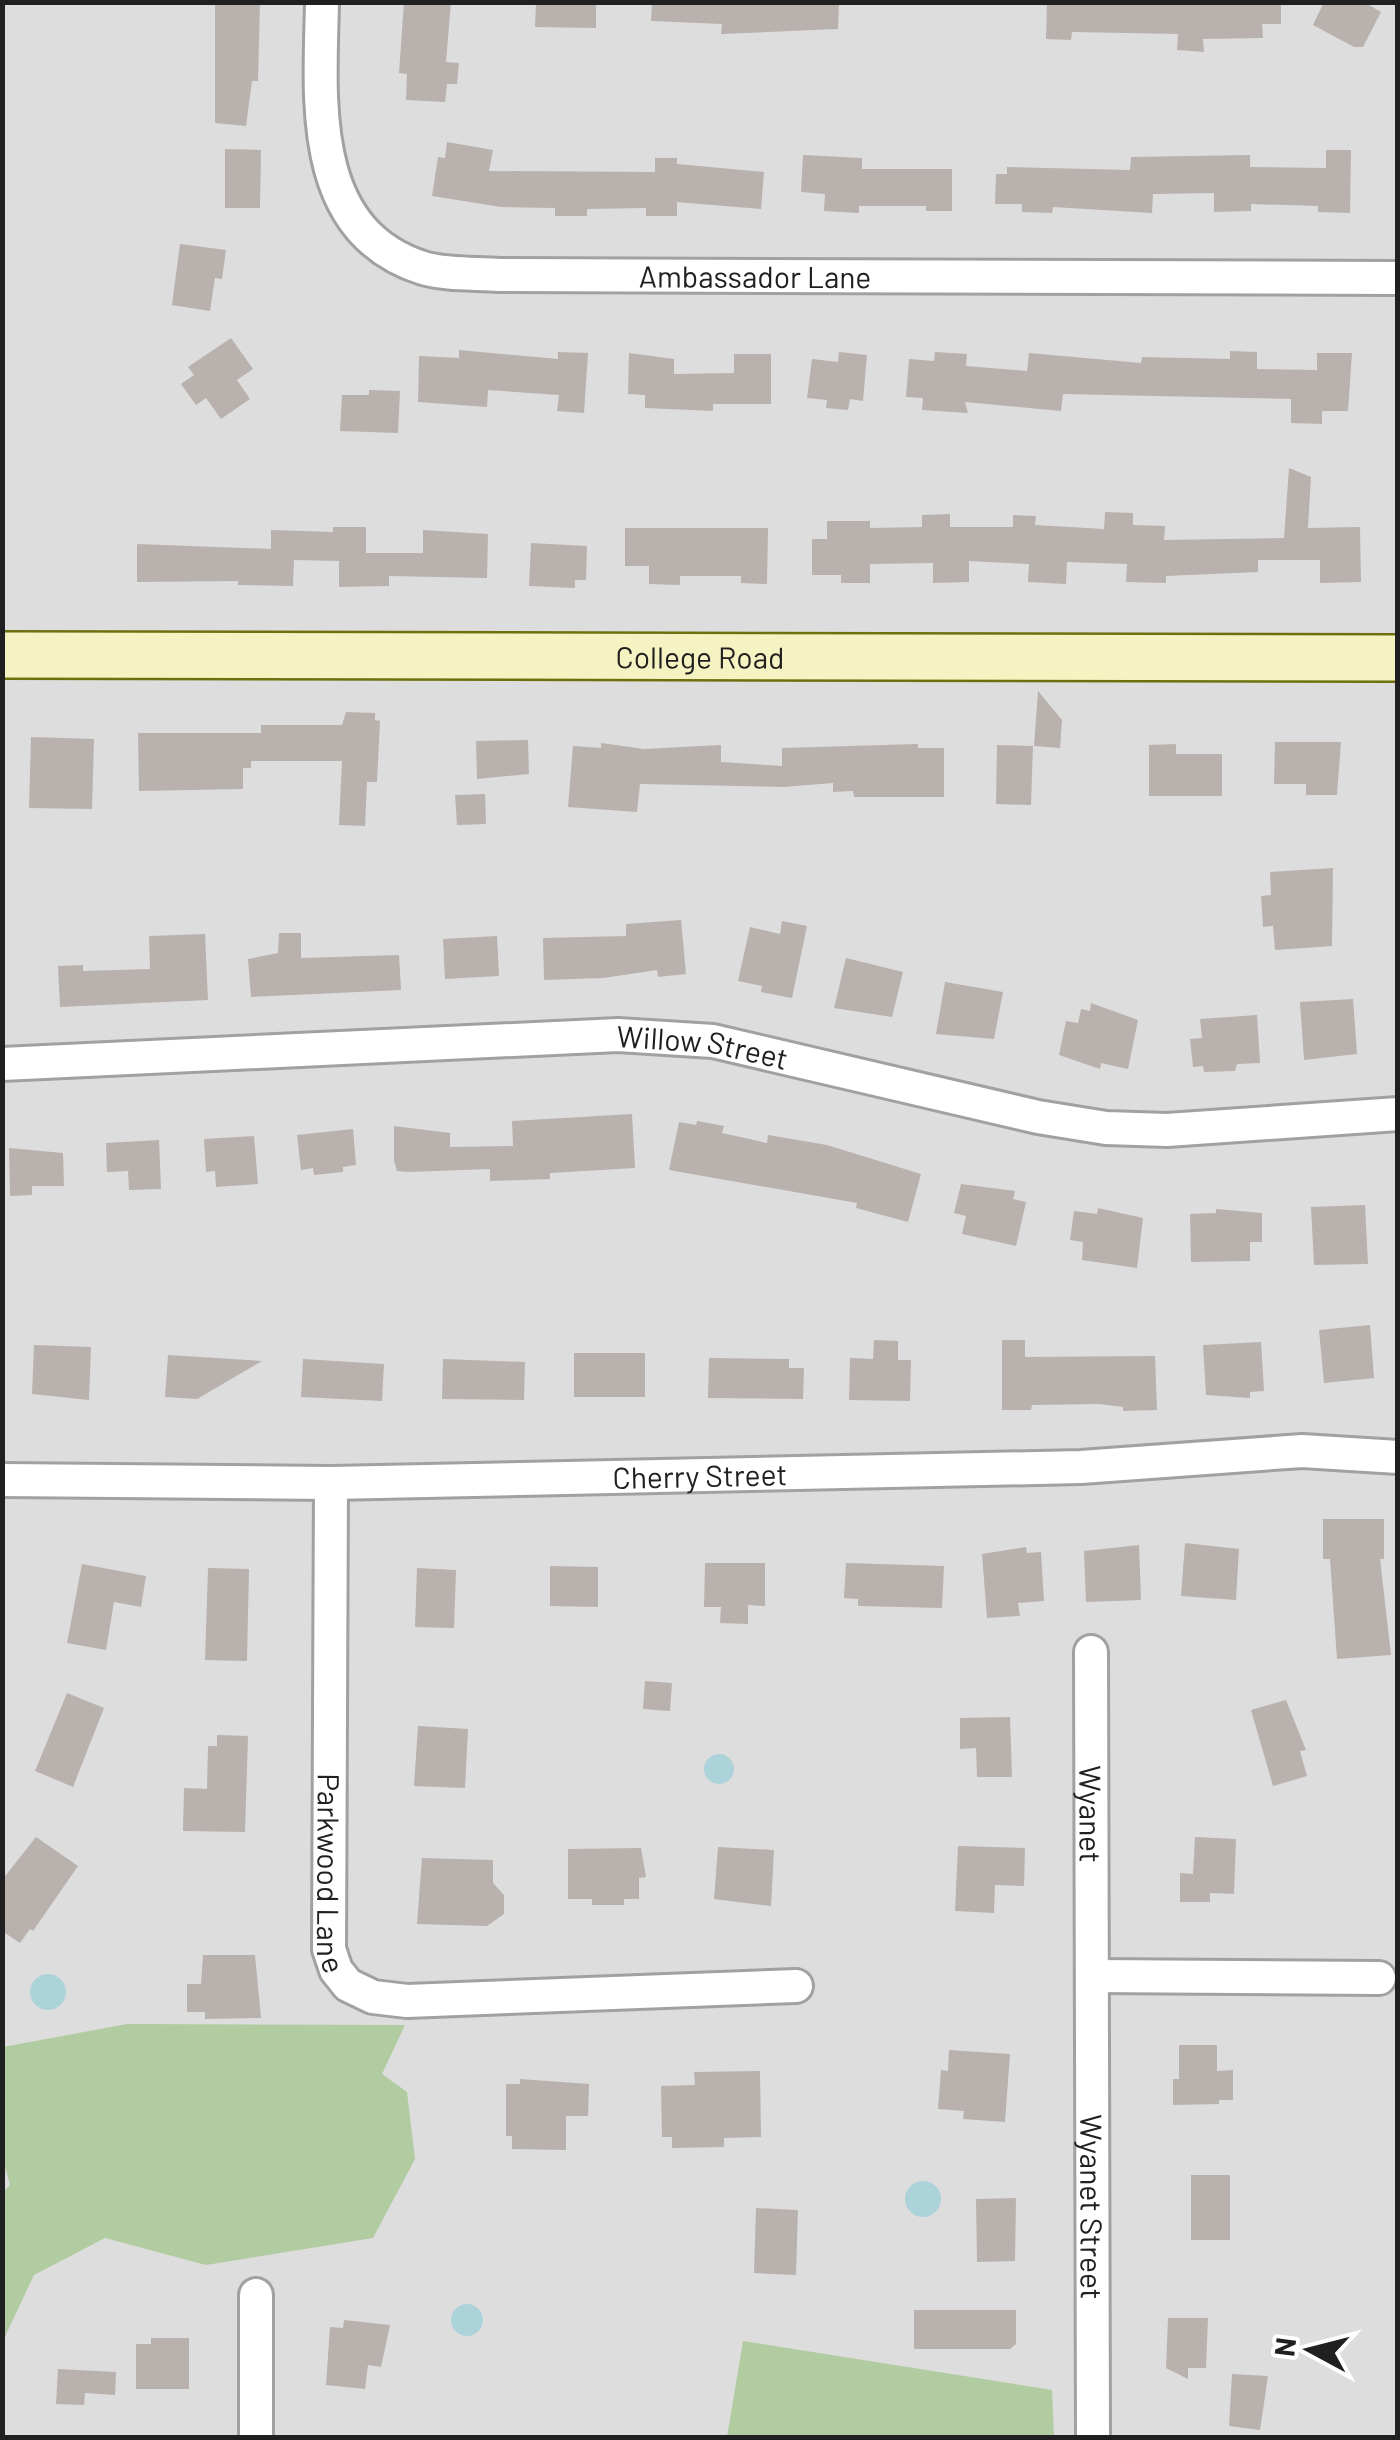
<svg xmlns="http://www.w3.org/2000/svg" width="1400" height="2440" font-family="Barlow,sans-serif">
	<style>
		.residential { fill: #dedddd }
		.forest { fill: #b1cca0 }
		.water { fill: #acd3da }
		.building { fill: #b9b1ad }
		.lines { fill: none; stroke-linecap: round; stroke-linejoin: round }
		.street-casing { stroke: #a1a1a1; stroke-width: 38 }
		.secondary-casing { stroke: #6e700e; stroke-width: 50 }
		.street { stroke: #fff; stroke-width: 32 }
		.secondary { stroke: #f5f3c1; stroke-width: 45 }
		.labels { text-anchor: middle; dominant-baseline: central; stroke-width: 8; stroke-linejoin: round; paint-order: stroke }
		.street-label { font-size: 30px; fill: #202020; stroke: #fff }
	</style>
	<rect width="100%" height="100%" fill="#f0ece8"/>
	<!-- residential -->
	<path class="residential" d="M3 3H1397V2437H3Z"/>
	<!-- forest -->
	<path class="forest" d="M127 2024 405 2025 382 2074 407 2092 415 2159 373 2238 206 2265 105 2238 34 2275 3 2341V2192L10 2185 3 2159V2047Z
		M743 2341 1052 2390 1054 2437H727Z"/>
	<!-- water -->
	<path class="water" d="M704 1769a15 15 0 1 1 30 0a15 15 0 1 1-30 0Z
		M30 1992a18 18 0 1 1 36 0a18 18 0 1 1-36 0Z
		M905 2199a18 18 0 1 1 36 0a18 18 0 1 1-36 0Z
		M451 2320a16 16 0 1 1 32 0a16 16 0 1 1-32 0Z"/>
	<!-- building -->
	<path class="building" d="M215 2H260L258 81H252L246 126 215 123Z
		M404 2H451L446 62 459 63 457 84H447L445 102 406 100 407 74 399 73Z
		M536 2H596V28L535 27Z
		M652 2H839L838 29 721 34 722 24 651 21Z
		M1047 2H1281V24H1262L1263 38 1203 39 1204 52 1177 50 1178 34 1072 32 1071 40 1046 39Z
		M1324 2H1364L1381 12 1363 47H1354L1313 25Z
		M447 142 493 150 489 171 655 172V158H677V164L764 172 761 209 677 202V216H646V208L587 209V216H555V208L501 207 432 196 438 157 445 158Z
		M225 149 261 150 260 208H225Z
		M1326 150H1351L1350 213 1318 212V206L1251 204V211L1214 212V193L1153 194 1152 213 1053 207 1052 213 1022 212V204H995L996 174H1007V167L1130 170 1131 157 1250 155V167L1326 168Z
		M803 155 862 158V169H952V211H926V206H859V213L824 211 825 194 801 192Z
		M180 244 226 250 222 279 215 278 210 311 172 305Z
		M231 338 253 369 237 380 250 399 221 419 206 398 196 405 181 384 194 375 188 367Z
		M459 350 558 359V352L588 353 584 413 557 411 559 395 488 390 487 407 418 402 419 356 459 358Z
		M1230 351 1257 352V369L1317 370V353H1352L1348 411H1322V424L1291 423V399L1063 394 1061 411 965 402 968 413 922 410 923 398 906 397 909 359 934 361 935 352 967 354 966 366 1027 371 1029 353 1141 363 1142 357 1230 359Z
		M839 352 867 355 863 401 850 399 848 410 826 408 827 400 807 398 812 359 838 362Z
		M629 353 674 359V374L734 373V354H771V404H713V411L645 408V395L628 394Z
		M369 390 400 391 398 433 340 431 342 395H369Z
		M1289 468 1311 477 1308 528 1360 527 1361 582 1320 583V560H1258V572L1166 576V583L1126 582 1127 564 1067 562 1066 584 1028 582 1029 564 969 561V582L933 583V563L870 564V583H841V575H812V539H827V521H870V528L922 527V515L950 514V527H1013V515L1036 516 1035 525 1104 529 1105 512 1133 513V525L1165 526 1164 540 1284 538Z
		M333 527H366V553H423V530L488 534 487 578 389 576V586L339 587V561L294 560 293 586 238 585V581L137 582V544L271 549V530L333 532Z
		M625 528H768L767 584 741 583V576H680V585L649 584V566H625Z
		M531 543 587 546 586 580H575V588L529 586Z
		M1038 691 1062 720 1060 748 1034 746Z
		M346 712 375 713V720L380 721 377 782H367L365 826 339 825 342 761H251V768H243V789L139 791 138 733H261V725H342Z
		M31 737 94 739 92 809 29 808Z
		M528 740 529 774 477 779 476 741Z
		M1275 742H1341L1337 795H1306V784H1274Z
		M601 743 644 749 721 745V762L782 766V748L918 744V748H944V797H854L853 791 833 792V783L783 787 640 784 637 812 568 807 573 746 601 748Z
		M1176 744V754H1222V796H1149V745Z
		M997 745 1033 746 1031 805 996 804Z
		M485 794 486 824 457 825 455 795Z
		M1333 868 1332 946 1275 950 1273 926 1263 927 1261 896 1271 895 1270 872Z
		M681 920 686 974 658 977 657 970 603 978 544 980 543 938 626 936V924Z
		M782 921 807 926 792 998 761 992 762 986 738 981 750 927 780 934Z
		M279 933H301V958L399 955 401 990 251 997 248 959 278 953Z
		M205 934 208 1000 60 1007 58 966 83 965V971L150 969 149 936Z
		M497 936 499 976 445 979 443 939Z
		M846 958 903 972 892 1017 834 1008Z
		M945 982 1003 992 994 1039 936 1034Z
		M1353 999 1357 1054 1304 1060 1300 1002Z
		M1091 1003 1138 1020 1128 1069 1101 1063 1100 1069 1059 1055 1066 1021 1078 1023 1081 1009 1090 1011Z
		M1257 1015 1260 1063 1237 1064 1235 1071 1204 1072 1203 1066 1193 1067 1190 1039 1202 1038 1200 1019Z
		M632 1114 635 1168 550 1173V1179L490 1181V1169L408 1172 397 1171 394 1161V1126L450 1133V1147L513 1146 512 1121Z
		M697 1121 724 1126 722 1133 767 1143 768 1135 827 1145 921 1174 908 1222 856 1208 857 1203 669 1170 679 1122 696 1125Z
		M353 1129 356 1165 343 1167V1172L314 1175 313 1168 301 1170 297 1135Z
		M254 1136 258 1184 216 1187 215 1171 206 1172 204 1139Z
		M159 1140 161 1189 129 1190 128 1171 107 1172 106 1143Z
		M9 1148 63 1153 64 1186H32V1195L10 1196Z
		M961 1184 1015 1191 1013 1199 1026 1202 1016 1246 962 1234 966 1216 954 1213Z
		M1365 1205 1368 1264 1314 1265 1311 1207Z
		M1098 1208 1143 1218 1137 1268 1082 1260 1083 1242 1070 1240 1074 1211 1097 1214Z
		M1216 1209 1262 1213V1242H1250V1261L1191 1262 1190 1214 1216 1213Z
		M1370 1325 1374 1378 1324 1383 1319 1330Z
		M874 1340 898 1341V1360H911L910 1401 849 1400 850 1358 873 1359Z
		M1002 1340H1025V1357L1155 1356 1157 1410 1123 1411V1407L1099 1404 1032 1405 1031 1410H1002Z
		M1261 1342 1264 1391 1250 1392V1398L1206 1395 1203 1345Z
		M34 1345 91 1347 89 1400 32 1394Z
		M574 1353H645V1397H574Z
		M168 1355 262 1361 197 1399 165 1397Z
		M709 1358 789 1359V1368H804L803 1399 708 1398Z
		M303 1359 384 1364 382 1401 301 1397Z
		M443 1359 525 1362 524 1400 442 1399Z
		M1323 1519H1384V1559H1380L1391 1655 1337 1659 1330 1559H1323Z
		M1185 1543 1239 1549 1236 1600 1181 1596Z
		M1139 1545 1141 1600 1086 1602 1084 1551Z
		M1026 1547 1027 1553 1041 1552 1044 1601 1018 1603 1020 1616 987 1618 982 1554Z
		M705 1563H765V1606L748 1605V1624L720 1623 721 1607H704Z
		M846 1563 944 1566 942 1608 858 1606V1599L844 1598Z
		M82 1564 146 1576 141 1607 114 1602 106 1650 67 1643Z
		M550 1566 598 1567V1607L550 1606Z
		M208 1568 249 1569 247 1661 205 1660Z
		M417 1568 456 1570 454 1628 415 1627Z
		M645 1681 672 1683 670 1711 643 1709Z
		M67 1693 104 1708 73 1787 35 1771Z
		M1286 1700 1306 1750 1300 1751 1307 1776 1273 1786 1251 1710Z
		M1010 1717 1012 1777H977L976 1748 960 1749V1718Z
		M418 1726 468 1729 465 1788 414 1786Z
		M217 1735 248 1736 245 1832 183 1831 184 1788 207 1789 208 1746H217Z
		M36 1837 78 1866 33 1931 30 1929 20 1943 2 1931V1880Z
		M1195 1837 1236 1839 1234 1894 1210 1893V1902H1180V1873L1193 1874Z
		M958 1846 1025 1848 1024 1886 995 1885 994 1913 955 1911Z
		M718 1847 774 1850 771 1906 714 1899Z
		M641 1848 646 1877 639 1878V1899H624V1905H592V1899H568V1849Z
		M422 1858 493 1860V1883L504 1895V1914L487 1926 417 1924Z
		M203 1955H255L261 2018 205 2019V2012H187V1984H201Z
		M1179 2045H1217V2071L1233 2070V2100H1219V2104L1173 2105V2079H1179Z
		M949 2050 1010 2054 1005 2122 963 2119 964 2111 938 2109 941 2070 948 2071Z
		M760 2071 761 2137 724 2138V2147L672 2148V2137H662L661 2086 695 2085 694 2072Z
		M520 2079 589 2084 588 2116H566V2150L512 2149V2136H506V2084H520Z
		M1191 2175H1230V2240H1191Z
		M1016 2198 1015 2261 977 2262 976 2199Z
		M756 2208 798 2210 796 2275 754 2273Z
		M914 2310H1016V2344L1010 2349H914Z
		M1168 2318H1208L1206 2368H1188V2379L1166 2368Z
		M344 2320 390 2325 381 2367 368 2365 365 2389 326 2385 330 2327 343 2328Z
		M151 2338H189V2389H136V2344H151Z
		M58 2369 116 2372 115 2395 85 2393 84 2405 56 2404Z
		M1232 2374 1268 2376 1260 2430 1229 2426Z"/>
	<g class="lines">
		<defs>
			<g id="street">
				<path id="s1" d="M322 2C320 101 307 231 423 268 446 275 476 273 500 275L1398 278"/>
				<path id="s2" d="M2 1064 618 1035 713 1041 1038 1117 1106 1128 1167 1130 1398 1114"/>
				<path id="s3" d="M2 1480 331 1483 1081 1467 1302 1451 1398 1457"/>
				<path id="s4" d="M331 1483 329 1949 336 1970 348 1985 373 1997 407 2001 796 1986"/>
				<path id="s5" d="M1091 1652 1093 2438"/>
				<path d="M1094 1976 1379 1978"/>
				<path d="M256 2438V2295"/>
			</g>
			<g id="secondary">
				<path id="s6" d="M2 655 1398 658"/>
			</g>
		</defs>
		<!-- street casing -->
		<use href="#street" class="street-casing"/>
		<!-- secondary casing -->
		<use href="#secondary" class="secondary-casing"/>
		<!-- street -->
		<use href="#street" class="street"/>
		<!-- secondary -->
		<use href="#secondary" class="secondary"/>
	</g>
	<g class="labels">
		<!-- street labels -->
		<g class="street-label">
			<text stroke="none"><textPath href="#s1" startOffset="642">Ambassador Lane</textPath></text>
			<text stroke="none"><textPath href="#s6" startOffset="698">College Road</textPath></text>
			<text stroke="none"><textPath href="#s2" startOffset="702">Willow Street</textPath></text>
			<text stroke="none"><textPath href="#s3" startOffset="698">Cherry Street</textPath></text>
			<text stroke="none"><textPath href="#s5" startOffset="162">Wyanet</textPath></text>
			<text stroke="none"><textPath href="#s4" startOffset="390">Parkwood Lane</textPath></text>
			<text stroke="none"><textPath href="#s5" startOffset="555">Wyanet Street</textPath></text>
		</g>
	</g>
	<!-- border -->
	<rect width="1400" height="2440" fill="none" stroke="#202020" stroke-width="10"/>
	<!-- north arrow -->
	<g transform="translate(1310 2350) rotate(277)" stroke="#ffffff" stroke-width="8" paint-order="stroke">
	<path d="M0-8L18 38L0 25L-18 38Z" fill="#202020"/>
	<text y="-15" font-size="28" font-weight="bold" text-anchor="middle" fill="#202020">N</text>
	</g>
</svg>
